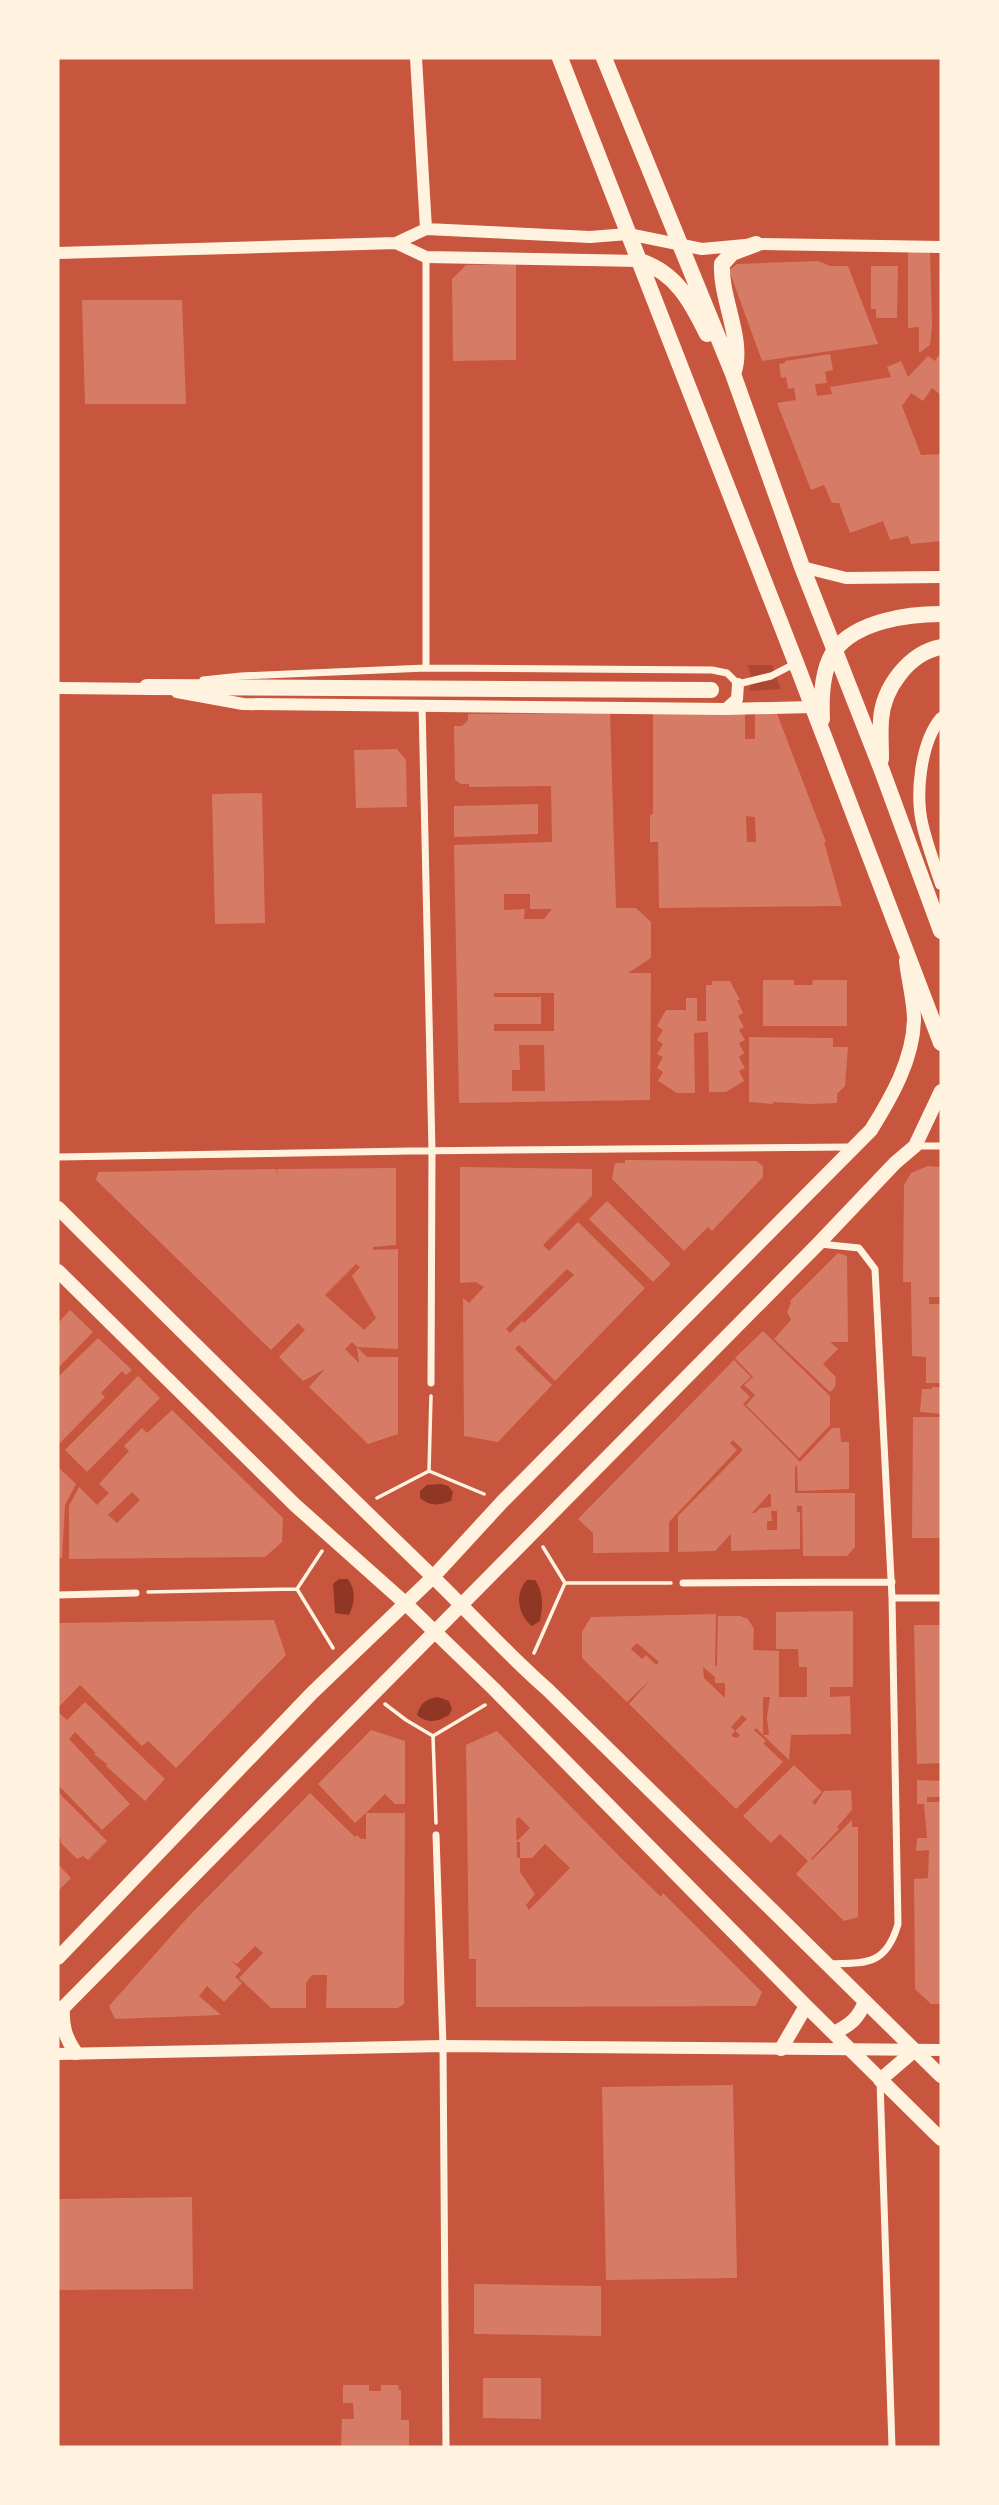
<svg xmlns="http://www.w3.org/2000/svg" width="999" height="2505" font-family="Mulish,sans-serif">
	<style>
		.green { fill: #ae4732 }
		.water { fill: #8f3625 }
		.building { fill: #d67c66; fill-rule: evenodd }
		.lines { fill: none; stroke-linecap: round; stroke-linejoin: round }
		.path { stroke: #fff3e0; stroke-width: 3.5 }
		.minor { stroke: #fff3e0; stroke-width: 7 }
		.tertiary { stroke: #fff3e0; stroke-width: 12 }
		.secondary { stroke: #fff3e0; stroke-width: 14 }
		.primary { stroke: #fff3e0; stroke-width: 16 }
	</style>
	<rect width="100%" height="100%" fill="#c8553d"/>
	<!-- green -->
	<path class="green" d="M747 665H772L781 689 749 691C752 682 752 672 747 665Z"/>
	<!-- water -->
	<path class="water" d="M441 1484 448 1486 453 1492 451 1501C439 1505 431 1507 420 1498V1491L427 1485Z
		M339 1579H348C356 1591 355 1602 349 1615L335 1613 333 1584Z
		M527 1580H535C544 1593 543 1606 540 1621L532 1626C518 1615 514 1594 527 1580Z
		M438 1697 449 1701 452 1709 449 1715C437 1722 428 1724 417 1715 421 1702 426 1699 438 1697Z"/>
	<!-- building -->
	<path class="building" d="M908 252H930L932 326 930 345 919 353V327L908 328Z
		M818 261 830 266H848L878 344 762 361 729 270 737 264Z
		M516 264V360L453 361 452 279 466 265Z
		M871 266H898L897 318H876V309H871Z
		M82 300H182L186 404H85Z
		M941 352V395L932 388 923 401 911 393 902 406 921 455 941 454V541L911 544 908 536 890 540 883 521 850 533 839 503H832L824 485 811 490 777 403 796 400 794 388 788 389 786 377 781 378 779 364 785 363V361L830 354 833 370 825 372 827 383 815 384 817 396 832 394 830 387 891 377 887 367 901 361 908 377 928 356 935 361Z
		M745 711V739H755V712L776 711 826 842H824L842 906 659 908 658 842H650V815L653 814V713ZM746 816 755 817 756 842H747Z
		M610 713 616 908H636L651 922V958L628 973H651L650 1100 459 1103 454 845 552 842 551 786 469 787V784H461L455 780 454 726H462L468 720V714ZM504 894H530V909H552L544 919H524L525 909 504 910ZM494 993H554V1031H494V1024H541V997H494ZM519 1045H544L545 1091H512V1070H520Z
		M397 749 406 760 407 807 356 808 354 750Z
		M262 793 265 923 215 924 212 794Z
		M538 804V834L454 837V806Z
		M763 980H794V985H812L813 980H847V1026H763Z
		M712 981H730L740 1000H737L743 1013 738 1016 744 1027 739 1030 745 1040 739 1043 744 1053 739 1057 745 1068 739 1071 744 1081 726 1092H709L708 1032 694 1033 695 1093H677L658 1081 663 1072 657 1068 663 1057 657 1054 663 1044 657 1040 663 1030 657 1026 666 1010H686V998H697V1021H706V985H712Z
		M749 1037 833 1038V1047H848L845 1086 837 1094V1103L809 1104 773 1102V1104L749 1102Z
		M625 1160 756 1161 763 1166V1177L712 1231 708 1227 684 1251 612 1179 615 1163H625Z
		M928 1166 941 1167V1297H929V1304H941V1383H926V1357L912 1356 911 1282H903L904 1185 911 1173Z
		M460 1167 592 1169V1196L543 1245 549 1251 578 1222 645 1288 555 1381 519 1345 515 1349 552 1385 498 1442 464 1436 463 1298 469 1303 484 1287 476 1282 460 1283ZM567 1269 574 1275 524 1323 522 1321 510 1333 506 1329Z
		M396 1168V1245L373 1247V1250L398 1249V1349L357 1347 367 1357H398V1434L368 1444 309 1387 325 1369 303 1381 279 1357 305 1330 298 1323 271 1350 96 1180 98 1172 276 1169 278 1177 277 1169ZM356 1264 360 1267 352 1276 376 1318 364 1330 325 1295ZM352 1342 357 1347 359 1363 345 1349Z
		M607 1201 671 1264 653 1282 589 1219Z
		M838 1253 847 1256 848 1342H830L838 1349 823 1364 836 1377 835 1387 830 1392 774 1339 791 1320 787 1312 791 1303 790 1301Z
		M70 1310 93 1332 58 1368V1323Z
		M763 1331 830 1396V1425L799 1458 746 1405 755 1395 744 1385 753 1377 735 1358Z
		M98 1338 132 1370 126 1375 122 1371 101 1393 105 1397 58 1445V1377Z
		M734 1360 751 1377 740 1387 750 1397 743 1404 800 1462 832 1428H840L841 1442H849V1489L798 1491 797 1465 795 1467V1493H855V1547L847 1556H803L802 1506H797V1512H800V1549L731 1551V1534L715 1551 678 1552V1516L743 1450 733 1440 730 1443 737 1450 669 1522V1552L593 1553V1533L578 1519ZM769 1494H771V1507L760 1508 755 1513H752ZM771 1511H777V1530H767V1521H772Z
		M138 1376 160 1398 87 1472 65 1450Z
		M932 1387H941V1414L920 1412 922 1389H932Z
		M172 1410 283 1518 282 1542 265 1557 69 1559V1506L79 1487 97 1505 109 1493 99 1484 129 1451 124 1446 142 1428 147 1433ZM132 1492 140 1500 117 1523 108 1515Z
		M913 1417H941V1538H912Z
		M58 1467 76 1484 65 1505 62 1558H58Z
		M853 1611V1687H830V1697L850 1696 851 1734 791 1735 789 1760 763 1735H769L767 1717 770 1697H763V1735L756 1728 754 1730 766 1741 763 1743 783 1762 736 1809 629 1704 651 1679 627 1702 582 1658V1632L591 1617 716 1614 715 1666H717L718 1616H740L748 1619 754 1629 753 1650 779 1651V1697H807V1667H799L798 1649H776V1612ZM637 1643 659 1662 656 1665 646 1655 642 1659 631 1649ZM703 1667 715 1677V1683H725V1698L704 1678ZM742 1715 747 1719 735 1731 740 1735 737 1738 731 1736 735 1731 731 1727Z
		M274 1620 286 1655 176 1768 148 1741 142 1746 80 1685 58 1708V1623Z
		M914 1625H941V1763L917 1764Z
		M85 1702 165 1779 145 1801 106 1766 107 1764 94 1754 96 1753 75 1732 69 1739 130 1804 102 1830 58 1785V1712L67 1720Z
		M371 1730 405 1741V1804H395L385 1794 366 1813H405L404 2004 398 2008H326L327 1975H312L306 1983V2008H271L239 1978 263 1953 255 1946 237 1964 231 1960 241 1970 235 1977 242 1983 224 2002 207 1986 199 1996 221 2015 115 2019 109 2006 188 1917 310 1793 355 1837 357 1835 361 1839H366V1813L355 1823 318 1784Z
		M497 1731 621 1858 661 1897 663 1893 762 1992 756 2006 476 2007V1959H469L466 1745ZM519 1817 530 1828 516 1842H520V1858H532L545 1844 570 1868 529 1910 526 1905 535 1894 520 1872V1858H517L516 1819Z
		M794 1765 822 1792 812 1802 815 1805 824 1791 851 1790 852 1810 837 1827 839 1829 811 1859 812 1860 852 1820V1827H858V1917L844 1921 796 1874 808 1861 780 1834 771 1843 743 1816Z
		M917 1780 941 1781V1797H927V1802H941V2004H931L915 1989 914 1879 928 1878 929 1850 916 1851 917 1838H927L924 1804H917Z
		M58 1792 107 1841 88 1860 83 1856 77 1859 60 1842 61 1840 58 1837Z
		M58 1864 71 1878 58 1891Z
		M733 2085 737 2278 606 2280 602 2087Z
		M192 2197 193 2289 58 2290V2199Z
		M474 2284 601 2286V2336L474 2334Z
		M483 2378H541V2419L483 2418Z
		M343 2385H369V2391H381V2385H398L399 2390H401V2420H409V2447H341L342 2419H354L353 2403H343Z"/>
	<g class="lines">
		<!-- path -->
		<path class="path" d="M429 1471 431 1396
			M377 1498 429 1471 484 1494
			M322 1551 297 1589 333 1648
			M565 1583H671
			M148 1592 297 1589
			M534 1653 565 1583 543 1547
			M385 1704 406 1720 433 1736 485 1705
			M433 1736 436 1823"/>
		<!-- minor -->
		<path class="minor" d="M426 257V668
			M203 680 241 676 426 668 712 670 727 673 738 684 771 676 796 663
			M422 705 432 1151 431 1383
			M915 1146H941
			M58 1157 410 1151 851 1147
			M820 1244 859 1248 875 1269 892 1598 898 1924C886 1966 866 1963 827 1964
			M683 1583 892 1582
			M58 1595 136 1593
			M892 1598H941
			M436 1835 443 2046 446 2447
			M880 2081 892 2447"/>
		<!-- tertiary -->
		<path class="tertiary" d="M416 58 426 229
			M396 243 426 257 640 261
			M58 253 396 243 426 229 590 237 628 234 702 249 756 244 941 247
			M802 567 846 578 941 577
			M58 688 155 689
			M177 692 243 704 726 709 812 707
			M726 709 737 699 738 684
			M941 718C920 743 915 796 923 827 928 847 935 866 941 884
			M58 2054 443 2046 941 2050"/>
		<!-- secondary -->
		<path class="secondary" d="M58 1208C182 1332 307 1455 433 1577 471 1614 507 1654 547 1689L941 2076
			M58 1271 295 1505 405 1603 494 1689 806 2006 941 2139
			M58 1958 312 1693 433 1577 502 1502 871 1130C891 1098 913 1060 914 1020 914 1001 908 980 906 961
			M63 2007C62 2026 65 2037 76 2053
			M58 2013 819 1243 895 1163 915 1146 941 1091
			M834 2033C850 2025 859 2018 865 2001
			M781 2049 806 2006
			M880 2080 915 2050"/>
		<!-- primary -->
		<path class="primary" d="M560 58 796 663 941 1043
			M604 58 733 374 802 567 881 768 941 931
			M640 261C676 273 691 301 707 334
			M734 371C744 339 720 298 722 264L732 253 756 244
			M147 687 711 690
			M822 719C821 698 822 668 835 650 857 621 908 614 941 614
			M881 759C881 746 880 733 881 720 883 688 909 653 941 647"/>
	</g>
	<!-- border -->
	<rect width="999" height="2505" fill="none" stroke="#fff3e0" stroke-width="119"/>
</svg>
